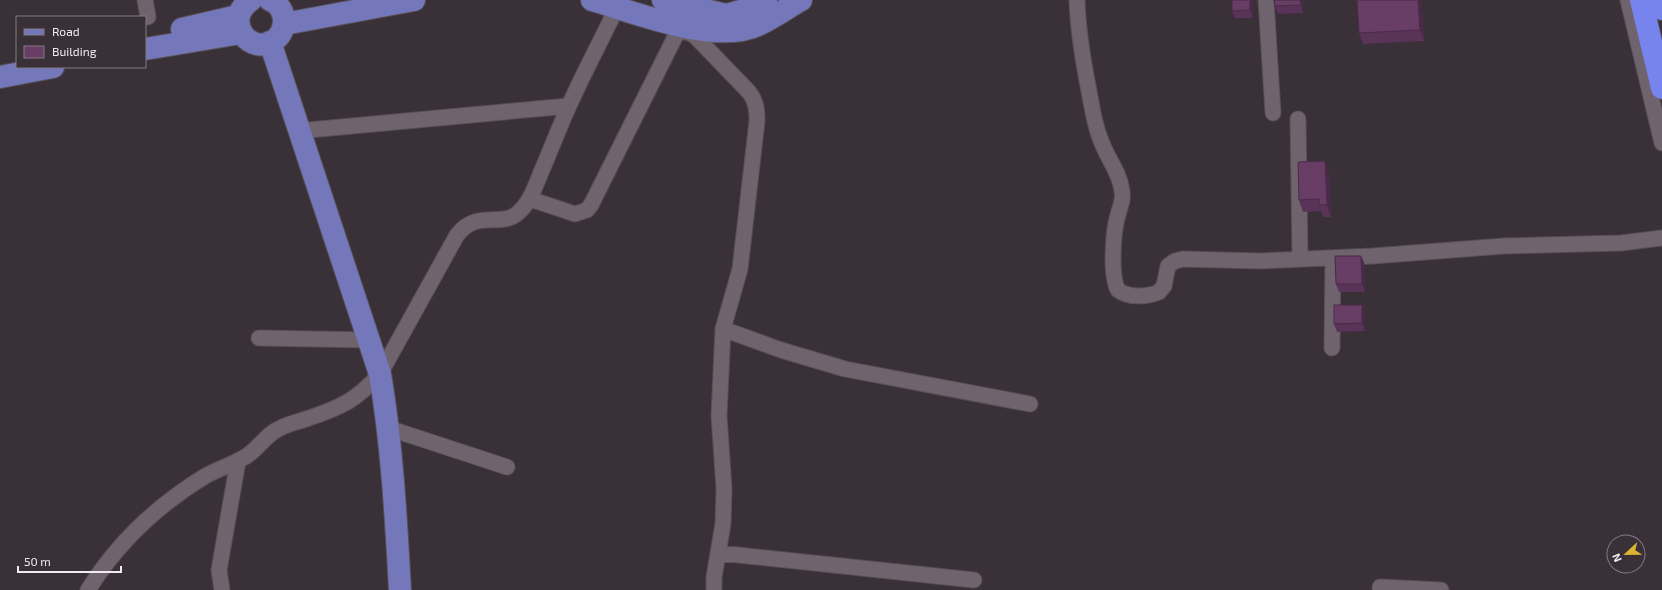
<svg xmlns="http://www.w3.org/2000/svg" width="1662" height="590" font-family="'Exo 2',sans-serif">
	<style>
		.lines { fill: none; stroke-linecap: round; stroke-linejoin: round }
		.street-casing { stroke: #574f56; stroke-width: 17 }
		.primary-casing { stroke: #574f56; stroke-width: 24 }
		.highway-casing { stroke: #574f56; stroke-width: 24 }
		.street { stroke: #6f646e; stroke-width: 15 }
		.primary { stroke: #7477ba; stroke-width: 22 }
		.highway { stroke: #7884ed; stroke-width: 22 }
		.wall { fill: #593458 }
		.shaded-wall { fill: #492b47 }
		.building { fill: #683d66; stroke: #492b47 }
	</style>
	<rect width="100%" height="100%" fill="#393038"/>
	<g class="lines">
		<defs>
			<path id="street" d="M145 0 148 17
				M1077 0C1078 31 1083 61 1089 91 1092 107 1094 123 1100 138 1106 157 1120 172 1122 191 1124 201 1120 206 1118 215 1113 230 1110 276 1118 290 1128 298 1147 297 1159 292L1164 286 1168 266 1175 261 1183 259 1261 261 1373 256 1504 246 1621 243 1662 238
				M1266 0 1273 113
				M1628 0 1662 143
				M1298 119 1300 259
				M298 131 568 106
				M530 199 575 214 587 210 591 205 676 35 680 32H688L695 36 749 92C756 101 757 109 757 121L740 269 723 329 719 416 724 488 723 524 714 577V590
				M723 329 781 350 845 369 1030 404
				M259 338 369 340
				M1332 348 1333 258
				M388 428 507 467
				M719 553 974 580
				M1380 587 1441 590
				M88 590C118 542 159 504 207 475 220 468 235 464 248 455 258 448 265 437 275 431 285 424 298 422 309 418 342 407 356 400 380 374L457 235C478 208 502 229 519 212 531 201 536 184 542 170 551 149 559 128 568 108 583 74 601 41 617 7
				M222 590 219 570 238 461"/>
			<path id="primary" d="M251 0C221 20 251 59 276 39 282 34 284 27 284 19 283 11 278 3 270 0
				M592 0C637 13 715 45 758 25 773 18 787 8 801 0
				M663 0 726 15 752 8 766 0
				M284 24 414 0
				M182 29 238 16
				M270 42 380 374C392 445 396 518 400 590
				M145 49 241 33
				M0 77 53 67"/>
			<path id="highway" d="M1641 0 1662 88
				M1660 0 1662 9"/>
		</defs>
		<!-- street casing -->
		<use href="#street" class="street-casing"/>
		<!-- primary casing -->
		<use href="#primary" class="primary-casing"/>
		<!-- highway casing -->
		<use href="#highway" class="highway-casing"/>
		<!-- street -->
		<use href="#street" class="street"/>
		<!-- primary -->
		<use href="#primary" class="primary"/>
		<!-- highway -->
		<use href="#highway" class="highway"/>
	</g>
	<!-- wall -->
	<path class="wall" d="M1253 0V18H1235L1232 11Z
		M1274 0H1303V13L1278 14 1275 6Z
		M1357 0H1419L1422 8 1424 41 1363 44 1359 33Z
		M1325 161 1329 172 1331 217H1323L1321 211 1303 212 1299 200Z
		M1361 256 1364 263 1365 292H1339L1336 284Z
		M1362 305 1365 313V331L1337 332 1334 324Z"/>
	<!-- shaded-wall -->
	<path class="shaded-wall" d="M1250 0H1253V18L1250 10Z
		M1300 0H1303V13L1301 5Z
		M1418 0H1419L1422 8 1424 41 1420 30Z
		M1325 161 1329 172 1331 217 1327 205Z
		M1361 256 1364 263 1365 292 1362 284Z
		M1362 305 1365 313V331L1362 323Z"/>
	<!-- building -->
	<path class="building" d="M1232 0H1250V10L1232 11Z
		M1274 0H1300L1301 5 1275 6Z
		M1357 0H1418L1420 30 1359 33Z
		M1325 161 1327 205H1319V199L1299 200 1298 162Z
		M1335 256H1361L1362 284H1336Z
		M1334 305H1362V323L1334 324Z"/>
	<!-- legend -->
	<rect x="16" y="16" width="130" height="52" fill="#393038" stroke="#837b82"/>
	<rect x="24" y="29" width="20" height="6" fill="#7477ba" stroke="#837b82"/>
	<text x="52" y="36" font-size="12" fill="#f2ecf1">Road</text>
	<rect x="24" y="46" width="20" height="12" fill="#683d66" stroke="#837b82"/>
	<text x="52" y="56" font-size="12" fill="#f2ecf1">Building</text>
	<!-- north arrow -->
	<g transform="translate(1626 554) rotate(248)"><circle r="19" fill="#393038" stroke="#837b82"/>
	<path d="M0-3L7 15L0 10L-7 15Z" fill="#ddb233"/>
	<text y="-6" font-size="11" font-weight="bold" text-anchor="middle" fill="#f2ecf1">N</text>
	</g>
	<!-- scale -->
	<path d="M18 566v6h103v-6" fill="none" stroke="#f2ecf1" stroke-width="2"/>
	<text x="24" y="566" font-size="12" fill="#f2ecf1" stroke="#393038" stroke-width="3" paint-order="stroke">50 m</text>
</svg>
